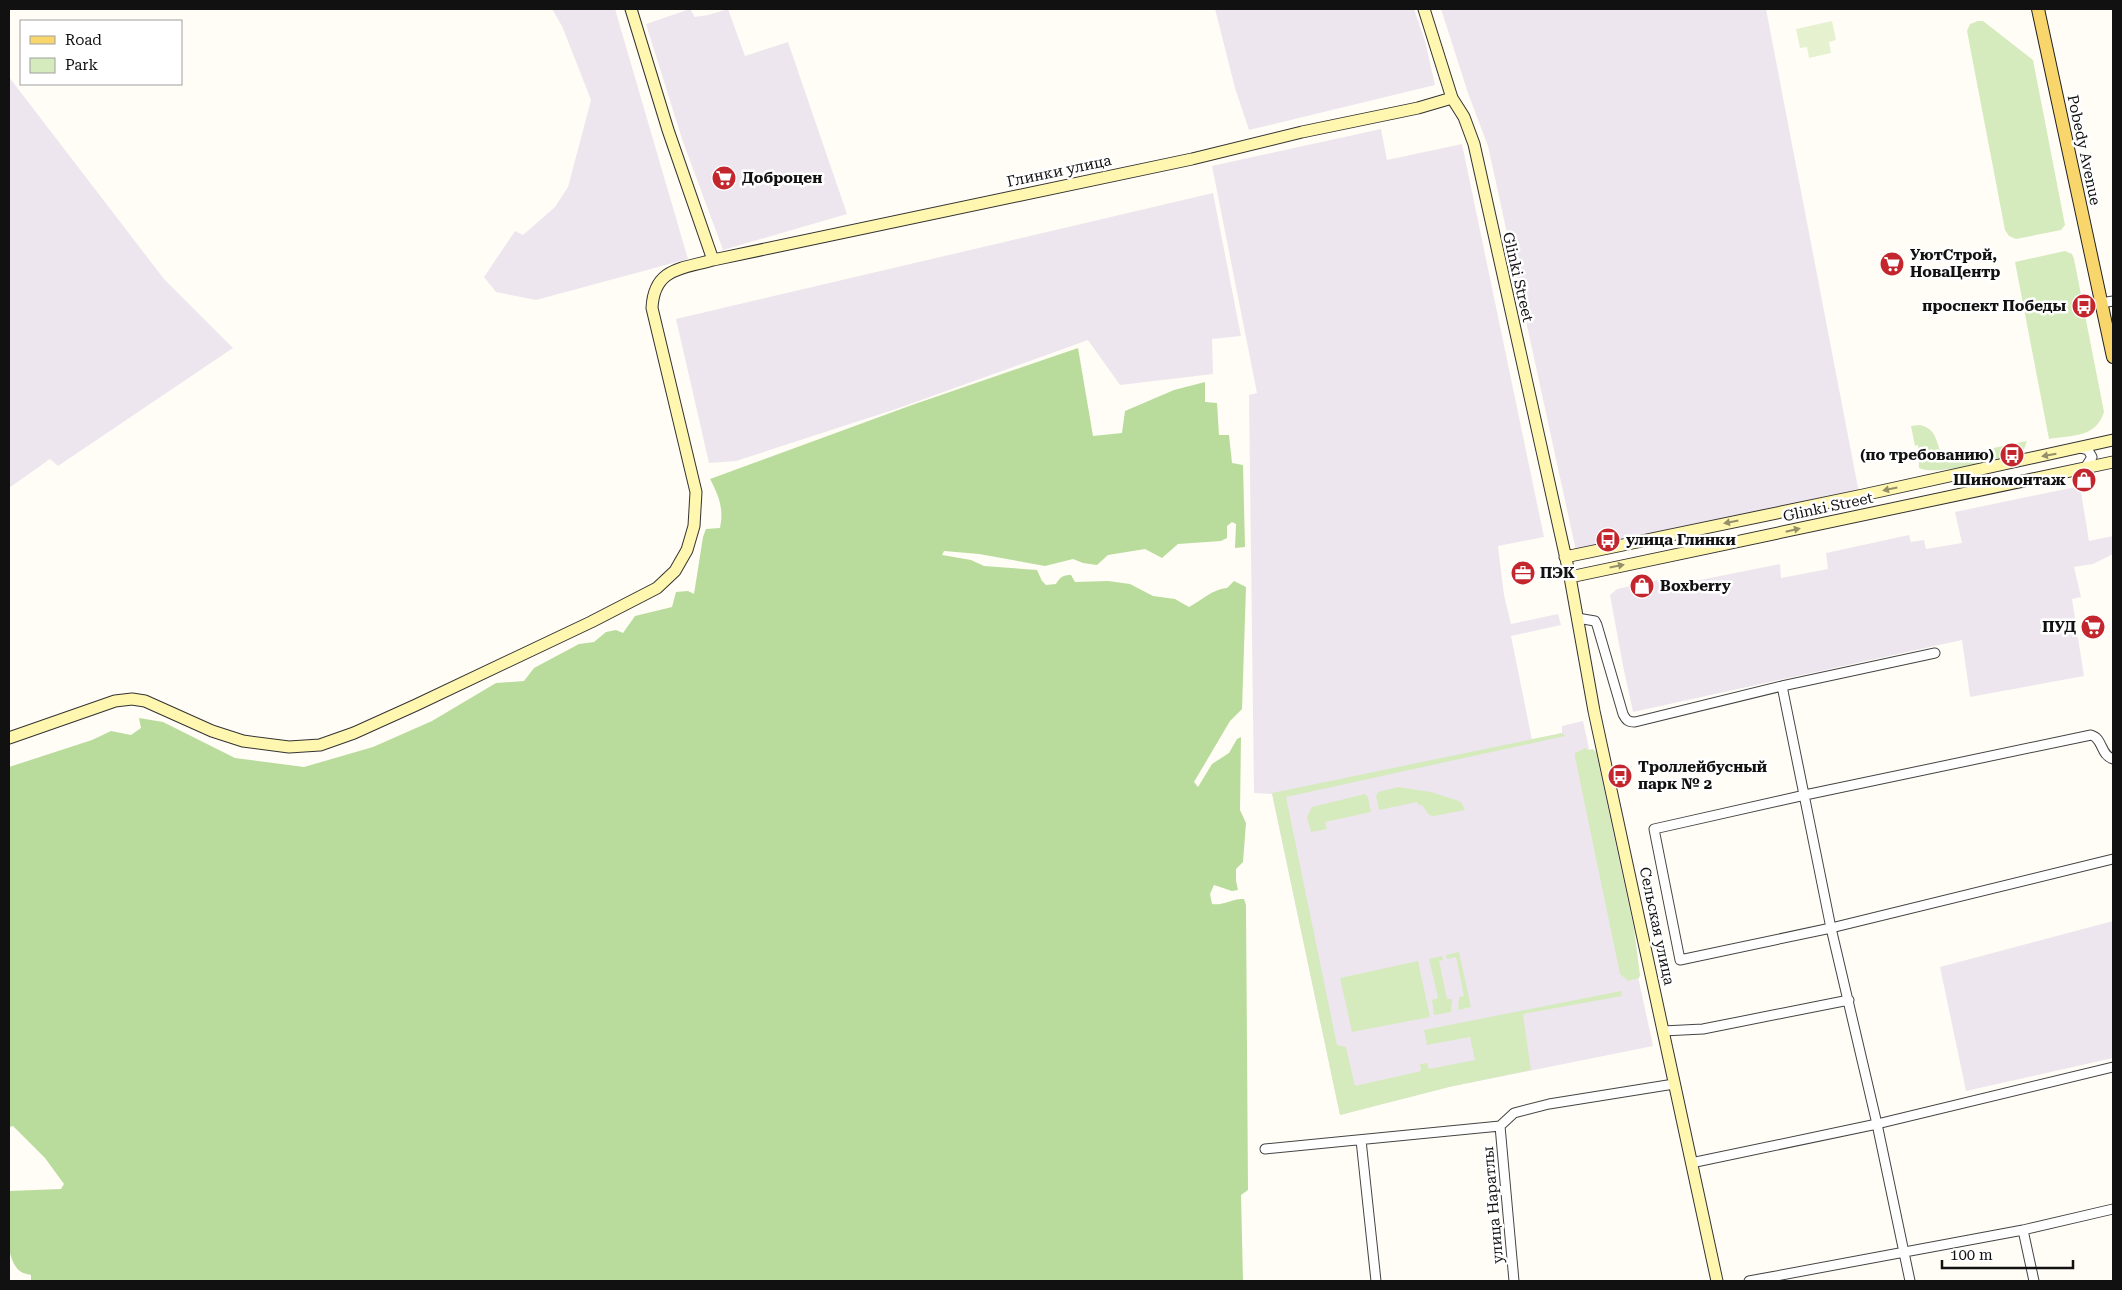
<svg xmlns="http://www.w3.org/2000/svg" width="2122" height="1290" font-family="'Roboto Serif',serif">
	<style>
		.industrial { fill: #eee6ef }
		.green { fill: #d5ebbd }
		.forest { fill: #b9dc9c }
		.pitch { fill: #e6f2cf }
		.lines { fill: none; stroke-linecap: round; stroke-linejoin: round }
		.minor-casing { stroke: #444; stroke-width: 11 }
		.secondary-casing { stroke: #333; stroke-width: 13 }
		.primary-casing { stroke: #222; stroke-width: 14 }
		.minor { stroke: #fff; stroke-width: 9 }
		.secondary { stroke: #fff6b0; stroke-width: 11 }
		.primary { stroke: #f9d66b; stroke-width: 12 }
		.oneway { fill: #948f68 }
		.labels { text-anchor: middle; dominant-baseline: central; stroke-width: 5; stroke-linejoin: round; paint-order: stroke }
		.street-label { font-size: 15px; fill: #111; stroke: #fff }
		.poi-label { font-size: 15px; font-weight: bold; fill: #111; stroke: #fff; text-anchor: start }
	</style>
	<rect width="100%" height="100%" fill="#fffdf5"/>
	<!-- industrial -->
	<path class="industrial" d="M552 9H615L688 259 536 300 496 292 484 277 515 231 523 235 555 207 568 187 591 100 562 26Z
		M690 9 695 17 708 15 728 9 745 56 788 42 847 214 723 250 682 139 646 24Z
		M1215 9H1414L1425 41 1435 85 1249 130 1235 88Z
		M1441 9H1766L1859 493 1576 551 1488 146 1469 96Z
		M9 77 164 279 233 348 58 466 50 459 9 488Z
		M1381 129 1387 160 1462 144 1544 537 1498 546 1504 595 1511 624 1558 614 1561 625 1511 636 1532 740 1562 733V726L1583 721 1653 1046 1449 1087 1340 1115 1272 794 1254 793 1249 395 1257 393 1212 166Z
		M1213 193 1241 336 1212 339 1213 374 1120 385 1088 340 899 408 736 461 709 463 676 319Z
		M2080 486 2089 541 2113 536V554L2093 564 2074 567 2081 597 2072 599 2084 676 1970 697 1962 640 1633 712 1623 666 1610 595 1617 589 1663 579 1665 587 1780 564 1781 578 1828 569 1826 553 1909 535 1911 542 1924 540 1926 549 1962 543 1955 512Z
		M2113 921V1058L1966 1091 1940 967Z"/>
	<!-- green -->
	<path class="green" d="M1978 21H1983L2033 60 2065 225 2061 230 2016 239 2009 236 2005 230 1967 31 1970 24Z
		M2065 251 2072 254 2074 259 2104 412C2096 438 2072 435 2049 439L2015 262Z
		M1920 425C1934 428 1936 438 1940 451L1955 456 2027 441 2023 452C2002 457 1936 477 1919 468L1918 445 1915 446 1911 426Z
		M1562 733 1565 736 1286 797 1337 1045 1346 1047 1355 1086 1421 1071 1420 1064 1427 1063 1429 1069 1475 1060 1470 1037 1427 1045 1424 1030 1621 991 1622 996 1523 1014 1531 1070 1449 1087 1340 1115 1272 793Z
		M1585 748 1588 750 1593 749 1596 752 1634 929 1640 975 1639 978 1628 981 1620 974 1575 757V753Z
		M1398 787 1431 792 1459 801 1462 803 1465 810 1434 816 1429 815 1422 805H1419L1417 802 1379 810 1376 796 1378 792Z
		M1365 794 1368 797 1371 812 1325 822 1327 829 1311 832 1307 817 1312 807Z
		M1459 952 1471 1007 1458 1010 1459 997 1464 996 1456 957 1447 959 1446 955Z
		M1442 956 1443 960 1439 961 1447 999H1452L1451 1012 1434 1015 1432 1000 1438 998 1429 959Z
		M1418 961 1430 1017 1352 1032 1340 978Z"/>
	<!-- forest -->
	<path class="forest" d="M1078 348 1093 436 1122 433 1125 411 1174 390 1205 382V402L1217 403 1219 435H1229L1232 463 1243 465 1245 547 1235 548 1236 524 1232 522 1227 526V538L1221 541 1178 544 1162 558 1145 549 1108 555 1097 565 1083 563 1073 559 1045 566 979 554 944 551 942 555 971 560 984 566 1037 570 1042 581 1046 585 1056 584C1060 577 1063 575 1071 575L1075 582 1108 581 1130 584 1153 596 1175 599 1189 607C1202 600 1213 589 1227 588L1234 581 1246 587 1242 709 1230 721 1194 782 1198 787 1212 764 1229 753 1237 739 1241 737 1240 810 1246 823 1243 862 1236 869V881L1238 890 1232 891 1214 885 1210 894 1212 904C1223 906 1233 898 1244 899L1246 905 1248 1190 1241 1195 1243 1281H31V1275C27 1274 22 1273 20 1271 2 1256 9 1212 9 1191L61 1189 64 1184 45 1158 13 1126 9 1127V767L92 740 111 731 131 735 141 728 139 718 163 722 235 758 304 767 373 747 432 721 496 683 524 681 534 668 579 644 594 642 606 632 616 630 623 633 635 616 672 607 676 592 688 591 694 594 703 537 706 529 720 528C724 509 719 496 710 479L912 405Z"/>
	<!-- pitch -->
	<path class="pitch" d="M1832 21 1836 40 1829 42 1831 53 1809 58 1807 47 1800 48 1796 29Z"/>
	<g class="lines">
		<defs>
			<path id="minor" d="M2101 303 2113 301
				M2080 448 2088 450 2092 457 2085 468
				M1577 618 1595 621 1597 625 1623 714C1626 720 1628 722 1635 722L1782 686 1935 653
				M1782 686 1831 928 1877 1124 1910 1281
				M2113 759C2100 755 2103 738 2091 735L1805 795 1654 829 1680 960 1831 928 2113 859
				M1663 1031 1703 1029 1849 1000
				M1500 1126 1514 1281
				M1361 1140 1376 1281
				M1265 1149 1500 1126 1514 1113 1549 1104 1674 1084
				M1691 1163 1877 1124 2113 1067
				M2023 1230 2034 1281
				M1749 1281 2023 1230 2113 1209"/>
			<path id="secondary" d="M631 9 668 130 713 260
				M1424 9 1452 98 1464 117 1474 144 1570 577 1594 711 1717 1281
				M1565 557 1863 495 2113 440
				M1570 577 2113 462
				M9 738 115 701 132 699 145 701 212 731 243 741 289 747 320 745 354 733 416 705 591 622 657 588 675 571 687 550 694 526 696 492 652 308C654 268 681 269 713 260L1192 159 1302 132 1418 108 1452 98"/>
			<path id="primary" d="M2038 9 2113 357"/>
		</defs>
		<!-- minor casing -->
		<use href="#minor" class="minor-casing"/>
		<!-- secondary casing -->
		<use href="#secondary" class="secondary-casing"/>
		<!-- primary casing -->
		<use href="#primary" class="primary-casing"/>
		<!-- minor -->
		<use href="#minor" class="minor"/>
		<!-- secondary -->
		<use href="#secondary" class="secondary"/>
		<!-- primary -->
		<use href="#primary" class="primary"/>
	</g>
	<!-- one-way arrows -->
	<defs><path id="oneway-solid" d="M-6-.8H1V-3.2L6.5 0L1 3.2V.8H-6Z" transform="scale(1.25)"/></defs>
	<g class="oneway">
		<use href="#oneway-solid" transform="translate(2049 455) rotate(170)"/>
		<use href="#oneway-solid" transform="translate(1890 489) rotate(168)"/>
		<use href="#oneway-solid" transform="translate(1731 522) rotate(169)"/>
		<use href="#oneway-solid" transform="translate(1793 530) rotate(-13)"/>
		<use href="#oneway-solid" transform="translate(1617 566) rotate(-11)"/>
	</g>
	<!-- icons -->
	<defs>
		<symbol id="supermarket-disc" viewBox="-11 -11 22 22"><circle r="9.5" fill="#c4262e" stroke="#fff"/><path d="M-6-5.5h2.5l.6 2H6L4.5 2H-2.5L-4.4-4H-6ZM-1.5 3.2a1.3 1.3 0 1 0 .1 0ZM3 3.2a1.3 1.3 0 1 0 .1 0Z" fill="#fff"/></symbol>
		<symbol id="bus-disc" viewBox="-11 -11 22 22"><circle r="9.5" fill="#c4262e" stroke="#fff"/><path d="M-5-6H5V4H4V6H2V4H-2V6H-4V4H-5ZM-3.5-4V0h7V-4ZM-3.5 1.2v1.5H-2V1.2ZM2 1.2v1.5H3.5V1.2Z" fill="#fff"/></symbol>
		<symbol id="shop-disc" viewBox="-11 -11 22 22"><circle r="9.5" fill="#c4262e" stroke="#fff"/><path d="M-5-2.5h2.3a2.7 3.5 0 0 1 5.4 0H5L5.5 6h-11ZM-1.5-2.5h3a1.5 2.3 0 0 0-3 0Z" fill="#fff"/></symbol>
		<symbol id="office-disc" viewBox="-11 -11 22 22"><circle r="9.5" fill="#c4262e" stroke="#fff"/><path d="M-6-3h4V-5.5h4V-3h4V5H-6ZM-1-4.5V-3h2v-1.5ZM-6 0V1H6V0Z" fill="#fff"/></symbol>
	</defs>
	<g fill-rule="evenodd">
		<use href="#supermarket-disc" x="710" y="164" width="28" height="28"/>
		<use href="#supermarket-disc" x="1878" y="250" width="28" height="28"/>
		<use href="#bus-disc" x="2070" y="292" width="28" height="28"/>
		<use href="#bus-disc" x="1998" y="441" width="28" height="28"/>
		<use href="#shop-disc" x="2070" y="466" width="28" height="28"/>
		<use href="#bus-disc" x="1594" y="526" width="28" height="28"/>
		<use href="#office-disc" x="1509" y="559" width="28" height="28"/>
		<use href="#shop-disc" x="1628" y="572" width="28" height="28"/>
		<use href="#supermarket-disc" x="2079" y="613" width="28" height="28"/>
		<use href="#bus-disc" x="1606" y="762" width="28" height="28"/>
	</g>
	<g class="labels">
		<!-- street labels -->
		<g class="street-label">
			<text transform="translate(2084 150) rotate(78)">Pobedy Avenue</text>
			<text transform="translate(1059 171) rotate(-12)">Глинки улица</text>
			<text transform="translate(1518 277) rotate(77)">Glinki Street</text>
			<text transform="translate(1828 507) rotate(-12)">Glinki Street</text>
			<text transform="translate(1657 926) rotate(78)">Сельская улица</text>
			<text transform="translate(1493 1205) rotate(-95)">улица Наратлы</text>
		</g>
		<!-- poi labels -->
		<g class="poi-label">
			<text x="742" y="178">Доброцен</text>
			<text x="1910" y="255">УютСтрой,<tspan x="1910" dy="17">НоваЦентр</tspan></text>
			<text x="2066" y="306" text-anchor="end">проспект Победы</text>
			<text x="1994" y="455" text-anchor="end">(по требованию)</text>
			<text x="2066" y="480" text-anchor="end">Шиномонтаж</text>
			<text x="1626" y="540">улица Глинки</text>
			<text x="1540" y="573">ПЭК</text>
			<text x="1660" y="586">Boxberry</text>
			<text x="2076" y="627" text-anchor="end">ПУД</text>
			<text x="1638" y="767">Троллейбусный<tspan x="1638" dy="17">парк № 2</tspan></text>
		</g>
	</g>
	<!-- border -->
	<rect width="2122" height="1290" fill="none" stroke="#111111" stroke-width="20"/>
	<!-- legend -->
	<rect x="20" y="20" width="162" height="65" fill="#ffffff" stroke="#a0a0a0"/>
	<rect x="30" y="36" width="25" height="8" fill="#f9d66b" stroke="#a0a0a0"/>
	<text x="65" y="45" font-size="15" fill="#111111">Road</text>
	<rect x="30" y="58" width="25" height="15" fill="#d5ebbd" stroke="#a0a0a0"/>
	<text x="65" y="70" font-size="15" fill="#111111">Park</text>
	<!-- scale -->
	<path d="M1942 1260v8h131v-8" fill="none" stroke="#111111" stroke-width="2.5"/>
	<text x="1950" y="1260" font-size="15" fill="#111111" stroke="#ffffff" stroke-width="4" paint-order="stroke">100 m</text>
</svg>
